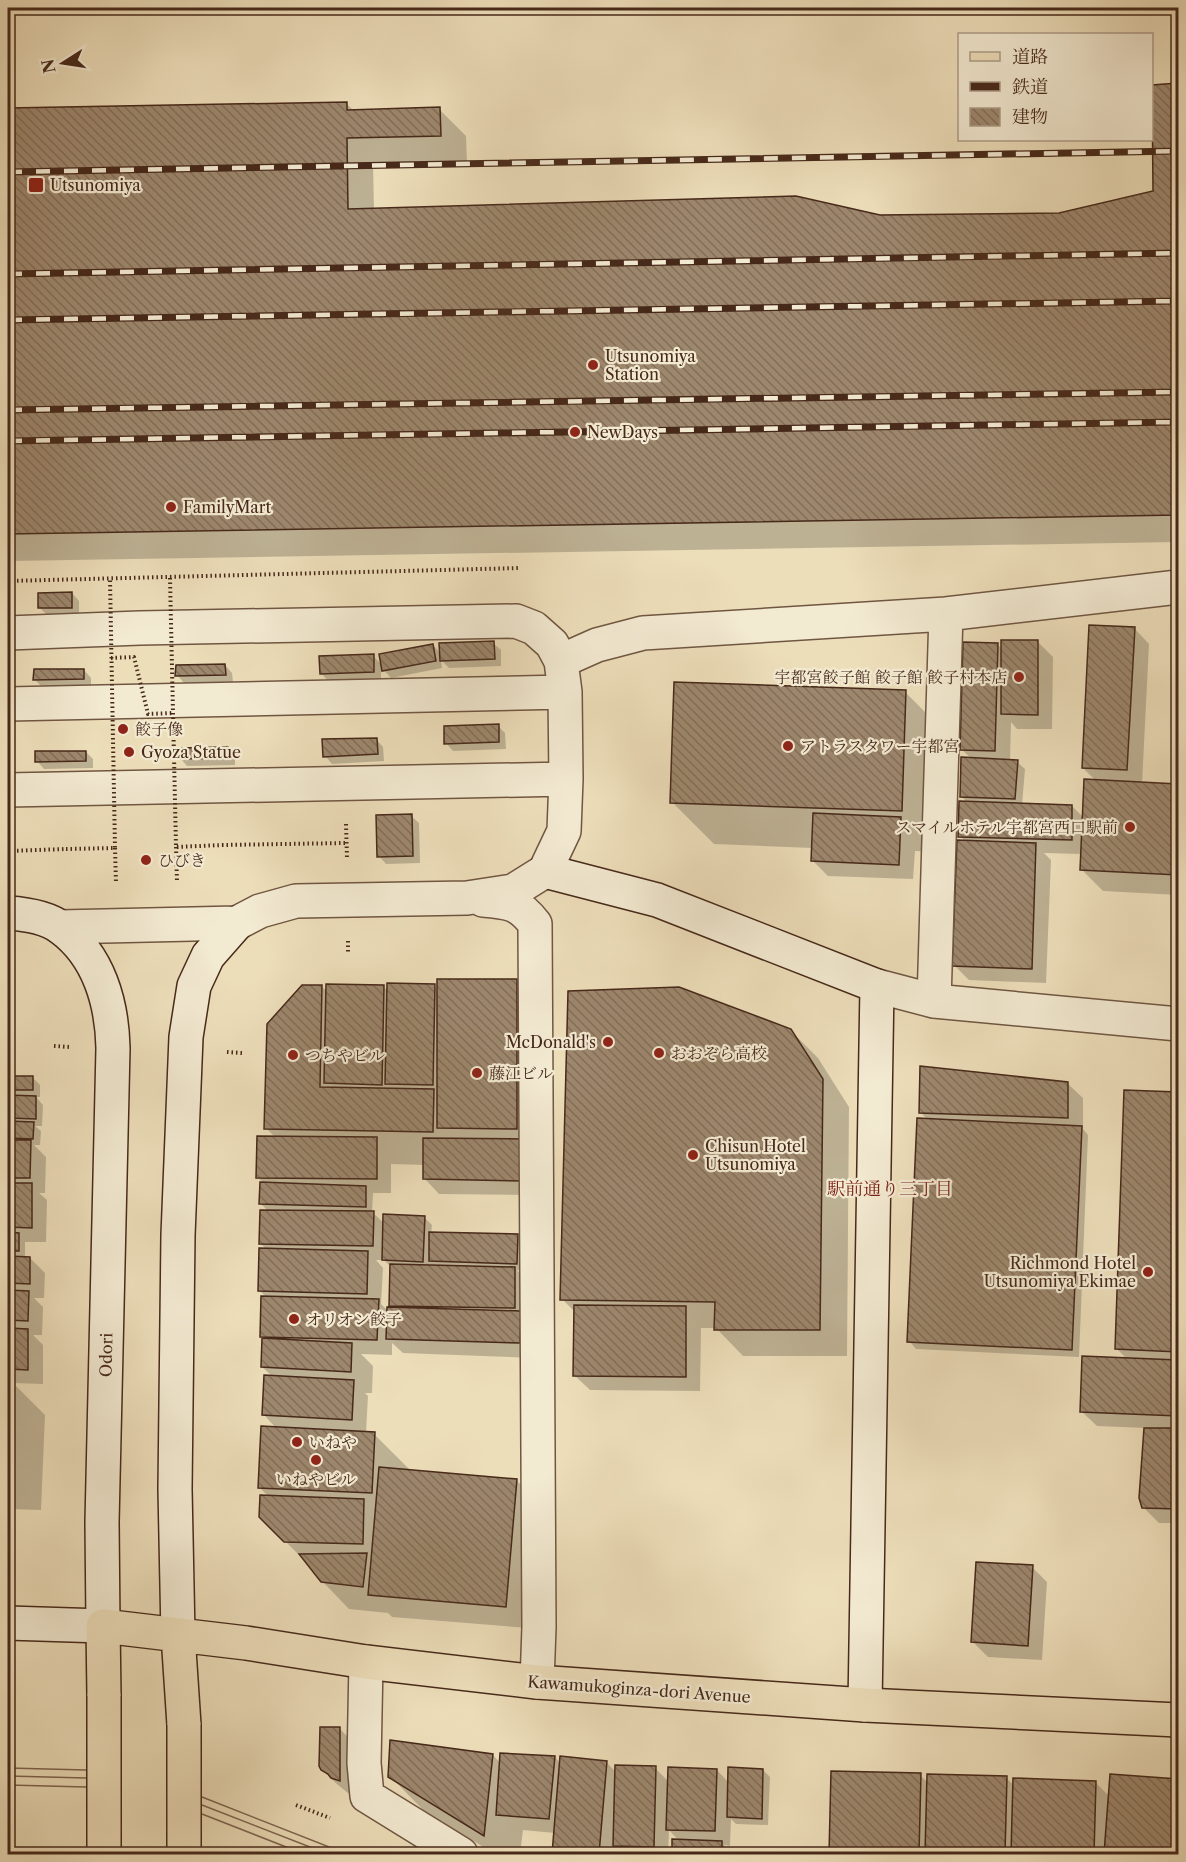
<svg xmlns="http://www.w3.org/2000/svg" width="1186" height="1862" font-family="'Libre Caslon Text','Noto Serif JP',serif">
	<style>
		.pier { fill: #eddeba }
		.shadow { fill: #0003; fill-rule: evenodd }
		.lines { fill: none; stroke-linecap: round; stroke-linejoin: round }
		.shore { stroke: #7e644f; stroke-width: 1.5 }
		.building { fill: url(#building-back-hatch); stroke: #47291a; stroke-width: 1.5 }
		.street-casing { stroke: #705642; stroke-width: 36 }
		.secondary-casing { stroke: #47291a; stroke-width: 36 }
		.primary-casing { stroke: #47291a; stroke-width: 36 }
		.path { stroke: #47291a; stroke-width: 4; stroke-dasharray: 1.5 3; stroke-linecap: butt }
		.street { stroke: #f3ead2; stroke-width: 33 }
		.secondary { stroke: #f3ead2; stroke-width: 33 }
		.primary { stroke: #eddeba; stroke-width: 33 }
		.rail-casing { stroke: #47291a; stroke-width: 7 }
		.rail { stroke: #f3ead2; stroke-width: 4.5; stroke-dasharray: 14; stroke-linecap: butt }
		.primary-bridge-casing { stroke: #47291a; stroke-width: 36; stroke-linecap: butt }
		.path-bridge { stroke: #47291a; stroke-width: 4; stroke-dasharray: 1.5 3; stroke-linecap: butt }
		.primary-bridge { stroke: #eddeba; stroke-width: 33 }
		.poi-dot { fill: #8f2418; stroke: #f3ead2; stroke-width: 2 }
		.labels { text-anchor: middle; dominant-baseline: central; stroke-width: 4.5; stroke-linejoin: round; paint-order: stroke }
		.poi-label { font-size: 16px; fill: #47291a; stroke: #f3ead2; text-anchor: start }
		.street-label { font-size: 16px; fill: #47291a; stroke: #f3ead2 }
		.neighbourhood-label { font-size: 18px; fill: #7a1f14; stroke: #f3ead2 }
	</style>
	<defs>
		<pattern id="building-back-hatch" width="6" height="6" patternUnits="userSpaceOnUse" patternTransform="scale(1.5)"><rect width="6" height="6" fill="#9d876d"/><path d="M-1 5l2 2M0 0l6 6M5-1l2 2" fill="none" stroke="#826e59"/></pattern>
	</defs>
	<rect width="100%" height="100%" fill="#eddeba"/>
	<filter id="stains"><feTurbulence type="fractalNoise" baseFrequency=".00333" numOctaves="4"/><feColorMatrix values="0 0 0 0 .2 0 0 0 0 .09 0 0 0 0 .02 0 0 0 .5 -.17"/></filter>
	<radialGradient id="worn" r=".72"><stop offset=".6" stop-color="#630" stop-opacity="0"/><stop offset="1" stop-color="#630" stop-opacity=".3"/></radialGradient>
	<!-- pier -->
	<path class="pier" d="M8 1759 113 1762 162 1772 296 1824V1854H8Z"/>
	<!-- shadow -->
	<path class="shadow" d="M1178 85V542L8 561V110L346 103 354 111 439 109 466 136 467 163 373 165 374 209 880 216 1059 215 1154 192 1152 86Z
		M72 593 79 601V615H47L39 607Z
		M1134 628 1149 644 1142 784 1178 785V895L1103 891 1081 869 1082 854 1044 853 1051 860 1046 983 969 980 954 965 966 842 960 836 968 803 961 796 972 759 961 749 997 644 1002 649 1038 642 1053 657 1052 729H1017L1011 722 1010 762H1017L1025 769 1022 805 1072 806 1084 818 1097 782 1083 768Z
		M493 643 501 650V666L449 668 441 660 442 668 391 678 381 667V679L328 681 321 673 373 656 383 666 433 645 441 654Z
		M225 665 232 673 233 682 184 683 177 675Z
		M84 670 91 678V686L42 687 35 680Z
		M905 692 947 734 944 852 915 851 913 879 828 876 813 861V848L714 844 672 802Z
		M498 726 505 733 506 749 453 751 446 743Z
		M376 739 383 747 384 761 332 764 325 756Z
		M228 748 235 756V765L187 766 180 758Z
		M86 752 93 759V768L44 769 37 761Z
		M411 816 419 823 420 863 386 864 379 856Z
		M517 980 539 1002 536 1195 439 1194 424 1178V1165L391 1164V1193H373L372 1212 385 1224 424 1217 432 1225 431 1234 517 1236 524 1243V1270H517L530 1283 535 1358 403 1353 392 1343V1355L361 1354 373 1366 372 1393H365L368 1396 366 1433 374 1434 409 1469V1471L516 1480 538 1502 528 1628 392 1617 388 1613 349 1609 322 1581 309 1565 261 1517 268 1496 259 1487 277 1429 264 1415 273 1377 262 1367 264 1338 262 1336 266 1297 259 1290 267 1250 261 1244 268 1211 260 1203 264 1183 257 1177 275 1137 266 1128 322 987 328 992 383 986 388 991 434 986 438 990ZM376 1260H384L391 1267 389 1312 381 1304 383 1268Z
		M790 1030 818 1058 849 1107 847 1356H743L716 1328H701L700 1391 590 1390 574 1375 575 1312 562 1299Z
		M8 1077H32L40 1085V1097H36L43 1105 42 1126H35L41 1131 40 1145H34L46 1157 45 1193H39L47 1200 46 1242H25V1258H30L45 1273 44 1298H34L43 1307 42 1335H33L43 1345V1384L13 1383 45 1415 41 1510 8 1509Z
		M1067 1083 1083 1098V1129L1088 1135 1079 1357 916 1349 909 1341 928 1120 920 1112Z
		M1125 1091 1178 1093V1523H1159L1144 1508 1146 1428 1097 1426 1081 1411 1127 1359 1117 1349Z
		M1032 1567 1047 1582 1042 1660 988 1657 973 1642Z
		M339 1728 354 1743V1795L348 1793 338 1785 322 1770Z
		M493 1755 501 1764 555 1757 561 1764 607 1763 617 1773 655 1768 669 1782 717 1770 729 1783 763 1770 770 1777 768 1825 736 1824 731 1819 730 1846 724 1845 733 1854H673L674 1840 679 1841 669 1830 668 1854H624L616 1846 615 1854H553L555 1833 523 1830 520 1854H495L424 1811 390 1776Z
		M833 1773 920 1775 928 1783 1006 1778 1014 1785 1095 1782 1110 1797 1111 1775 1178 1780V1854H831Z"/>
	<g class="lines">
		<!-- shore -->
		<path class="shore" d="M8 1768 86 1770
			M8 1776 86 1778
			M8 1785 86 1787
			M202 1797 347 1854
			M202 1805 328 1854
			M202 1814 304 1854"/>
	</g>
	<!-- building -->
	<path class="building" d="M1178 83V515L8 534V108L347 102V110L440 107 441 136 347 138 348 209 796 196 880 215 1059 213 1153 191 1152 85Z
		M72 592V608H38V593Z
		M1089 625 1135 627 1127 770 1082 768Z
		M1001 640H1038V715L1001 714Z
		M494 641 495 659 440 661 439 643Z
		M963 642 998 643 995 751 960 750Z
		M433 644 436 661 382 671 379 654Z
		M374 654V672L320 674 319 656Z
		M225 664 226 675 175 676 176 665Z
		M34 669H84V679L33 680Z
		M674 682 906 690 902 811 670 803Z
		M499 724V742L444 744V726Z
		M377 738 378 754 323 757 322 739Z
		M228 747V758L178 759V748Z
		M35 751H86V761L35 762Z
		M961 757 1018 760 1015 799 960 797Z
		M1084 779 1178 784V875L1080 870Z
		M959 801 1072 805V840L958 837Z
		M813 813 901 817 899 865 811 861Z
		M412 814 413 856 377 857 376 815Z
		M957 840 1036 843 1032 969 952 966Z
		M437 979H517V1129L437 1128Z
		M387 983 435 984 433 1085 385 1084Z
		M326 984 384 985 382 1085 324 1083Z
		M302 985H322L320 1087 434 1089 433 1132 264 1129 267 1024Z
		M679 987 791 1029 823 1079 820 1330H714L715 1302 560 1300 568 991Z
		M920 1066 1068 1082V1118L919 1113Z
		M8 1076H33V1090H8Z
		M1124 1090 1178 1092V1352L1115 1349Z
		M8 1095 36 1096V1119L8 1118Z
		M917 1118 1082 1126 1072 1350 907 1342Z
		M8 1121 34 1122 33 1139 8 1138Z
		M257 1136 377 1137V1179L256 1178Z
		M423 1138 523 1139 522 1181 423 1179Z
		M8 1140H31L30 1178H8Z
		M260 1182 366 1186V1207L259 1204Z
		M8 1183H32V1228L8 1227Z
		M260 1210 374 1211 373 1246 259 1244Z
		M383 1214 425 1216 423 1262 382 1260Z
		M8 1232 19 1233V1251H8Z
		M429 1232 518 1234 517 1264 429 1261Z
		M259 1248 368 1251 367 1294 258 1291Z
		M8 1256 30 1257V1284L8 1283Z
		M390 1264 515 1267V1308L389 1306Z
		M8 1290 29 1291 28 1321 8 1320Z
		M261 1296 379 1299 377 1340 260 1337Z
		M574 1305 686 1306V1377L573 1376Z
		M387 1307 521 1311 520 1343 386 1339Z
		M8 1328 28 1329V1370L8 1369Z
		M262 1338 352 1343 351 1372 261 1367Z
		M1082 1356 1178 1360V1416L1080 1412Z
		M264 1375 354 1380 352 1420 262 1415Z
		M8 1379H11L8 1470Z
		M261 1426 375 1432 372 1493 258 1488Z
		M1144 1428H1178V1509L1142 1508 1139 1498Z
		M379 1467 517 1479 506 1607 368 1595Z
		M260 1495 364 1499 363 1544 284 1542 259 1517Z
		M367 1553 363 1587 321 1582 299 1554Z
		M976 1562 1033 1565 1028 1646 971 1642Z
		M320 1727H340V1781L331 1778 328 1774 321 1770 319 1766Z
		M390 1740 493 1754 484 1836 388 1777Z
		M500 1753 555 1756 549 1819 496 1815Z
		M560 1756 607 1761 599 1854H552Z
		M615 1765 656 1766 654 1847 613 1846Z
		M668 1767 717 1769 715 1831 666 1830Z
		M728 1767 763 1769 762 1819 727 1817Z
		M831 1771 921 1773 919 1854H829Z
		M927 1774 1007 1776 1005 1854H925Z
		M1110 1774 1178 1779V1854H1104Z
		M1013 1778 1096 1781 1094 1854H1011Z
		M672 1839 722 1841V1854H672Z"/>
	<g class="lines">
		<defs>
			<path id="street" d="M8 633 140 628 516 621 534 628 552 644 561 661 565 692 566 779 564 831 545 871 513 891 467 898 296 901 260 911 237 923 60 927
				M561 661 597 645 643 633 946 614 1178 587
				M8 704 565 692
				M8 790 566 779
				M483 900C509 902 519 903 535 924L539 1627 537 1682
				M877 986 934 1001 1178 1024
				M934 1001 946 614
				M366 1662 364 1763 367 1796 461 1854"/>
			<path id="secondary" d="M545 871 657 900 877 986 865 1705
				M8 913C24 914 47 917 61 928 99 956 112 1003 113 1048L102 1522 103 1626 8 1623
				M178 1635 175 1489 178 1235 186 1037 194 986 208 956 237 923"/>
			<path id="primary" d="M178 1635 184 1725
				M104 1696 103 1626 246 1643 366 1662 537 1682 865 1705 1178 1720"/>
		</defs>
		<!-- street casing -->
		<use href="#street" class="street-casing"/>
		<!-- secondary casing -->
		<use href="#secondary" class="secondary-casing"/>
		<!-- primary casing -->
		<use href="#primary" class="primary-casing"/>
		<!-- path -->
		<path class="path" d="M8 581 520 568
			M346 824 347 858
			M222 845 346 843
			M176 847 177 882
			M115 848 116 883
			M8 851 66 849
			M348 941V952
			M54 1046 70 1047
			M227 1052 242 1053
			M296 1805 330 1818"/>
		<!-- street -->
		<use href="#street" class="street"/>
		<!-- secondary -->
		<use href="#secondary" class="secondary"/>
		<!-- primary -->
		<use href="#primary" class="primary"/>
		<defs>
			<path id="rail" d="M8 172 1178 151
				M8 274 1178 253
				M8 320 1178 301
				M8 410 1178 392
				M8 441 1178 422"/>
		</defs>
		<!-- rail casing -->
		<use href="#rail" class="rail-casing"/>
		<!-- rail -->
		<use href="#rail" class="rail"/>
		<defs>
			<path id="primary-bridge" d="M104 1854V1696
				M184 1854V1725"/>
		</defs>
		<!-- primary-bridge casing -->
		<use href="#primary-bridge" class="primary-bridge-casing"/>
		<!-- path-bridge -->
		<path class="path-bridge" d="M170 578 176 847 222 845
			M111 658 134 657 148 714 173 713
			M66 849 115 848 110 579"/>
		<!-- primary-bridge -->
		<use href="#primary-bridge" class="primary-bridge"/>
	</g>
	<!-- markers -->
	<g class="poi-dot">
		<rect x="28" y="177" width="16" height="16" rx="3"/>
		<circle cx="593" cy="365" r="6"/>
		<circle cx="575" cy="432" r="6"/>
		<circle cx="171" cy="507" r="6"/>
		<circle cx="1019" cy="677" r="6"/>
		<circle cx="123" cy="729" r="6"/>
		<circle cx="788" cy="746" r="6"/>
		<circle cx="129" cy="752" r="6"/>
		<circle cx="1130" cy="827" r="6"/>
		<circle cx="146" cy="860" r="6"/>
		<circle cx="608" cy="1042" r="6"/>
		<circle cx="659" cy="1053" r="6"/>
		<circle cx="293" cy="1055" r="6"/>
		<circle cx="477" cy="1073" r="6"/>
		<circle cx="693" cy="1155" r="6"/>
		<circle cx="1148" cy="1272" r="6"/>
		<circle cx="294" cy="1319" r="6"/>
		<circle cx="297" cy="1442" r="6"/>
		<circle cx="316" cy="1460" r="6"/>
	</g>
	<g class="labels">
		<!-- poi labels -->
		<g class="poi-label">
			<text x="50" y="185">Utsunomiya</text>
			<text x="605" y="356">Utsunomiya<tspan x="605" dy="18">Station</tspan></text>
			<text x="587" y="432">NewDays</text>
			<text x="183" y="507">FamilyMart</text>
			<text x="1007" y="677" text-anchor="end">宇都宮餃子館 餃子館 餃子村本店</text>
			<text x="135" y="729">餃子像</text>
			<text x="800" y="746">アトラスタワー宇都宮</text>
			<text x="141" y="752">Gyoza Statue</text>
			<text x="1118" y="827" text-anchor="end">スマイルホテル宇都宮西口駅前</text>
			<text x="158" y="860">ひびき</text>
			<text x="596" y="1042" text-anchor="end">McDonald's</text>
			<text x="671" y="1053">おおぞら高校</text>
			<text x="305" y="1055">つちやビル</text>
			<text x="489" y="1073">藤江ビル</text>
			<text x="705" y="1146">Chisun Hotel<tspan x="705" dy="18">Utsunomiya</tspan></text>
			<text x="1136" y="1263" text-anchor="end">Richmond Hotel<tspan x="1136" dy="18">Utsunomiya Ekimae</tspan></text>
			<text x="306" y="1319">オリオン餃子</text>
			<text x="309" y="1442">いねや</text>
			<text x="316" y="1479" text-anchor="middle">いねやビル</text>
		</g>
		<!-- street labels -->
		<g class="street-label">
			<text transform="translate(106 1355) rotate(-89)">Odori</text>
			<text transform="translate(639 1689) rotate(4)">Kawamukoginza-dori Avenue</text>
		</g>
		<!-- neighbourhood labels -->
		<g class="neighbourhood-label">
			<text x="890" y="1189">駅前通り三丁目</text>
		</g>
	</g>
	<!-- margin -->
	<rect width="1186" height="1862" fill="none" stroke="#eddeba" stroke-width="30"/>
	<rect x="9" y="9" width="1168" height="1844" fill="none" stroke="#47291a" stroke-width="3"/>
	<rect x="15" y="15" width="1156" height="1832" fill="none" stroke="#47291a" stroke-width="1.5"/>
	<!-- legend -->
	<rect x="958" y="33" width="195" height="108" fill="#f3ead2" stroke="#ae9d88" stroke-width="1.5"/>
	<rect x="970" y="52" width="30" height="9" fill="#eddeba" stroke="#ae9d88" stroke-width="1.5"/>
	<text x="1012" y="63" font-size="18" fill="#47291a">道路</text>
	<rect x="970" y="82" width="30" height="9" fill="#47291a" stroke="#ae9d88" stroke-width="1.5"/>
	<text x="1012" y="93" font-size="18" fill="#47291a">鉄道</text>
	<rect x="970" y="108" width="30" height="18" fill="url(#building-back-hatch)" stroke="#ae9d88" stroke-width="1.5"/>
	<text x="1012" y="123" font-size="18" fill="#47291a">建物</text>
	<!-- north arrow -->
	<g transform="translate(63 63) rotate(258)" stroke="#f3ead2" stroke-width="4.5" paint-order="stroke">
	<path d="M0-4.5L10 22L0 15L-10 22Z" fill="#47291a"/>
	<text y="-9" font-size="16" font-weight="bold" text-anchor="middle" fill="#47291a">N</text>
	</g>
	<rect width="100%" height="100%" filter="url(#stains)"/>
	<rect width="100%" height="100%" fill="url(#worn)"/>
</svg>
